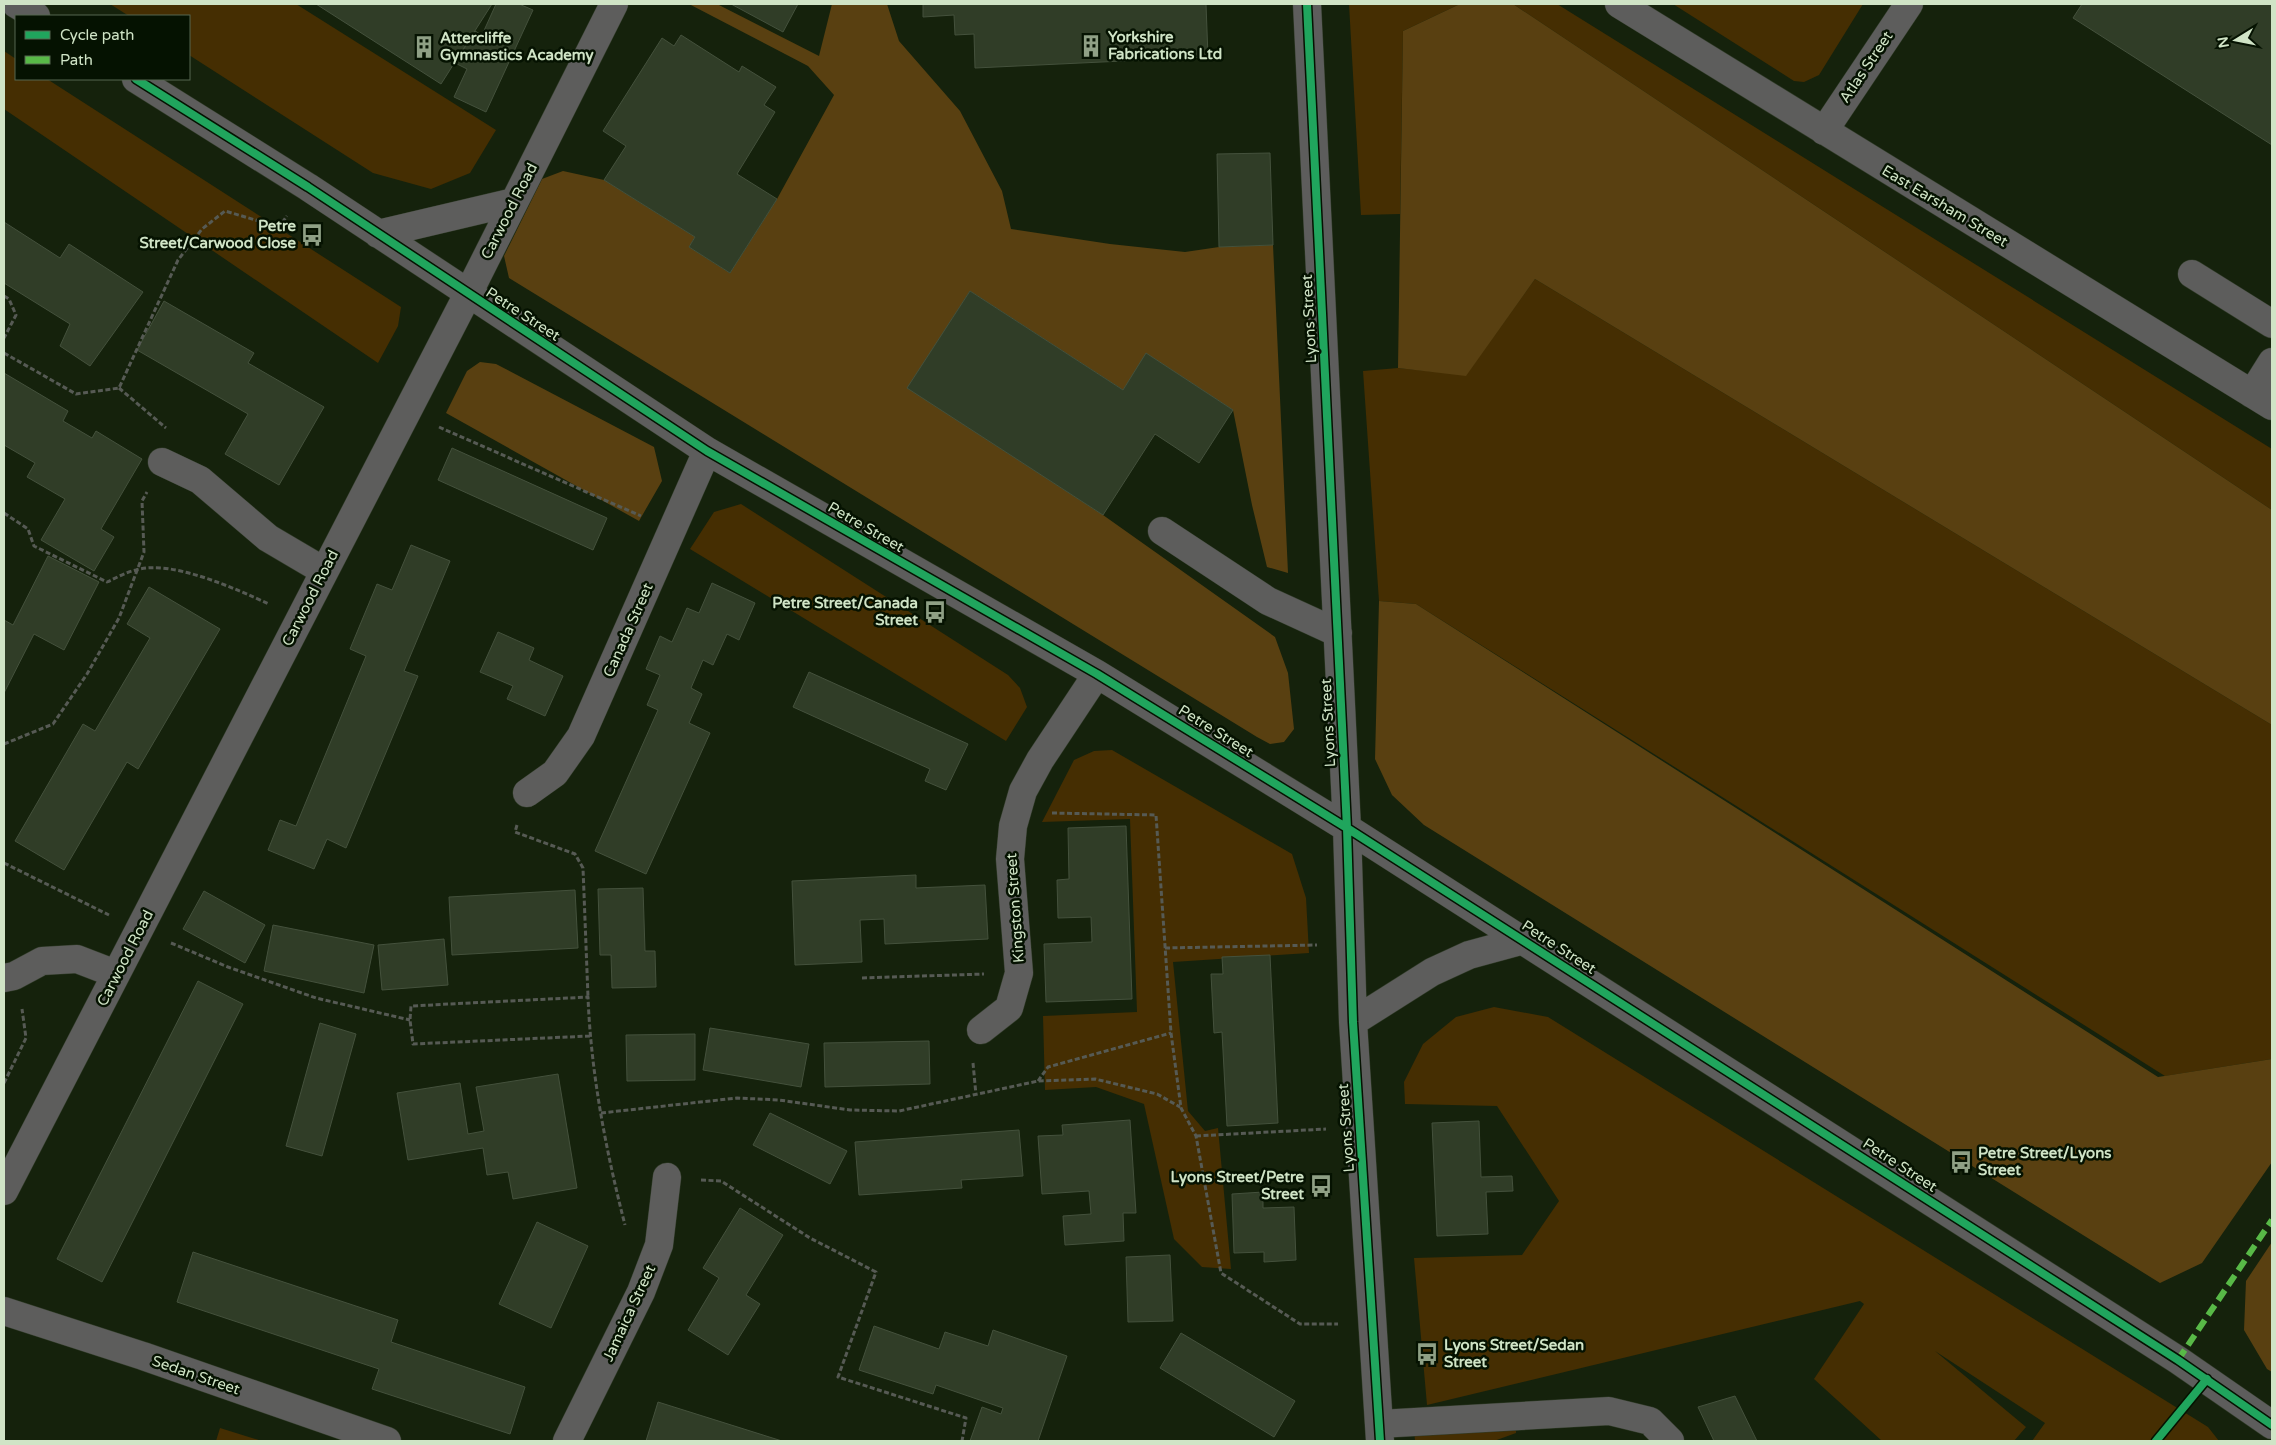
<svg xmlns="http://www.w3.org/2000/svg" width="2276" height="1445" font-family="'Varela Round',sans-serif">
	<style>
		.green { fill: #452e02 }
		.forest { fill: #594011 }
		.building { fill: #303d27; stroke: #44513c }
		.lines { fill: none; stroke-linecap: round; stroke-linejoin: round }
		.minor-casing { stroke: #303b28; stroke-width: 29 }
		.path { stroke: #565a54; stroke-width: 3; stroke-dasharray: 5 2.5; stroke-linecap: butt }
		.minor { stroke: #5d5d5c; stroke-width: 28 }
		.quiet { stroke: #58b947; stroke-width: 6; stroke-dasharray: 12 6; stroke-linecap: butt }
		.cycleway-casing { stroke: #051201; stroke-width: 11 }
		.cycleway { stroke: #20a55d; stroke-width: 8 }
		.labels { text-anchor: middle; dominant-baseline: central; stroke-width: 5; stroke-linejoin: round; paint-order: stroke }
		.poi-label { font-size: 15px; font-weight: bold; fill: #d0e4c6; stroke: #051201; text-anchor: start }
		.street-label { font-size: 15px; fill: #d0e4c6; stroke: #051201 }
	</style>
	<rect width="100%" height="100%" fill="#15220c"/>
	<!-- green -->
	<path class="green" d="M110 4H296L496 130 470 173 431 189 373 173 189 55V16H129Z
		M1349 4H1460L1403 31 1400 214 1361 215Z
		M1513 4H1557L2272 449V510Z
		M1673 4H1863L1819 75 1804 82 1794 81Z
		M4 51 16 59V79H47L401 307 398 326 378 363 4 109Z
		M1535 279 2272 725V1059L2165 1076 1416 604 1379 601 1363 371 1398 368 1466 375Z
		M741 504 1008 675 1020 688 1027 707 1006 741 690 549 714 512Z
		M1112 750 1292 854 1306 898 1309 953 1173 962 1188 1111 1205 1131 1218 1128 1231 1269 1202 1267 1174 1239 1144 1104 1096 1087 1045 1090 1043 1016 1137 1012 1130 819 1042 822 1074 760 1094 751Z
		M1494 1007 1548 1017 2208 1427 2219 1441H2032L2045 1423 1935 1351 2026 1427 2014 1441H1882L1814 1379 1864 1304 1860 1301 1427 1405 1414 1258 1522 1255 1559 1201 1497 1106 1405 1104 1404 1082 1423 1044 1456 1017Z
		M1516 1423V1433L1494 1441H1415L1414 1429Z
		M220 1428 262 1441H216Z"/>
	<!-- forest -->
	<path class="forest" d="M689 4H717L819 56 832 4H887L899 41 960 111 1002 191 1011 229 1110 244 1185 252 1219 247 1273 245 1288 573 1267 567 1252 505 1233 410 1147 354 1123 390 970 291 908 388 1103 515 1275 637 1288 673 1294 729 1284 742 1270 744 1257 737 509 278 504 256 542 179 563 171 604 180 695 237 689 247 730 273 777 199 834 95 808 66Z
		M1460 4H1513L2272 510V725L1535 279 1466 376 1398 368 1403 31Z
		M480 362 496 364 654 447 662 481 639 521 446 413 467 371Z
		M1379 601 1416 604 2158 1077 2272 1059V1162L2202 1263 2160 1283 1424 825 1392 795 1375 759Z
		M2272 1242V1372L2267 1369 2244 1330 2246 1281Z"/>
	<!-- building -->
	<path class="building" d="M316 4H492L441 84Z
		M496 4H519L533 10 486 112 454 97 467 69 455 63 475 31 482 35Z
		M731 4H798L783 32Z
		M923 4H1206L1208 57 975 68 974 34 955 35 954 15 923 17Z
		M2082 4H2272V145L2073 18Z
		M681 35 739 72 742 66 776 87 764 105 775 112 737 174 777 199 730 273 689 247 695 237 604 180 626 146 603 131 662 38 674 46Z
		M1270 153 1273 245 1219 247 1217 154Z
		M4 222 60 258 69 244 143 292 90 366 60 346 70 324 4 283Z
		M970 291 1123 390 1146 353 1233 410 1199 463 1155 434 1103 515 907 388Z
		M164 301 254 353 248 363 324 407 279 485 225 454 248 414 137 350Z
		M4 373 68 411 63 421 92 438 96 431 142 459 101 529 114 537 94 571 41 540 65 499 27 477 35 463 4 445Z
		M452 448 607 518 593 550 438 480Z
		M411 545 450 561 404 671 418 676 346 848 327 839 314 869 268 850 280 820 296 826 366 656 350 649 377 584 392 590Z
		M48 556 99 582 64 650 34 634 4 693V620L13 625Z
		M712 583 755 603 739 640 727 634 713 665 703 660 691 688 702 694 689 723 710 733 646 874 595 851 658 710 647 705 660 675 646 669 660 636 672 642 687 608 699 613Z
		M149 587 220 629 138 769 127 762 64 870 15 841 83 724 95 731 150 638 127 624Z
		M498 632 534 648 529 660 563 676 545 716 507 699 513 686 480 672Z
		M809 672 968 744 946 790 925 781 930 769 793 707Z
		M1126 826 1132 999 1046 1002 1044 944 1092 942 1091 917 1058 918 1057 880 1069 879 1068 828Z
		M916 875V888L985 885 988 939 885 944 884 919 860 920 862 962 795 965 792 881Z
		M643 888 645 951H655L656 987 612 988 611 955H600L598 889Z
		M575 890 578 948 452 955 449 897Z
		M204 891 265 925 245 963 183 929Z
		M273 925 374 945 364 993 264 971Z
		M444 939 448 985 382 990 378 945Z
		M1270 955 1278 1123 1227 1126 1222 1032 1214 1033 1211 974H1223L1222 957Z
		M198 981 243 1004 102 1282 57 1259Z
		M320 1023 356 1034 322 1156 286 1146Z
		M710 1028 809 1044 801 1087 703 1070Z
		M695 1034V1080L627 1081 626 1035Z
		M929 1041 930 1084 825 1087 824 1043Z
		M558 1074 577 1188 513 1199 508 1172 487 1175 483 1148 408 1160 397 1093 460 1083 468 1134 484 1131 476 1087Z
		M770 1113 847 1151 830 1184 753 1145Z
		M1130 1120 1136 1213H1123L1124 1241 1065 1245 1063 1216 1091 1214 1089 1191 1042 1194 1038 1136 1063 1135 1062 1125Z
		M1479 1121 1481 1177 1512 1176 1513 1191 1486 1192 1488 1234 1437 1236 1432 1123Z
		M1019 1130 1023 1176 961 1180 962 1188 859 1195 855 1142Z
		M1263 1192V1208L1294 1207 1296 1260 1264 1262V1252L1234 1253 1232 1194Z
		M740 1208 783 1235 746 1295 760 1304 728 1355 688 1330 719 1278 703 1268Z
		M537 1222 588 1246 551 1328 499 1304Z
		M193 1252 398 1320 391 1342 525 1387 510 1434 372 1389 379 1369 177 1302Z
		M1170 1255 1173 1321 1128 1322 1126 1257Z
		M874 1326 939 1349 945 1332 988 1346 993 1330 1067 1356 1038 1441H970L982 1407 1001 1414 1003 1408 936 1385 933 1394 859 1370Z
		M1181 1333 1295 1401 1274 1437 1160 1368Z
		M1735 1396 1757 1441H1714L1698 1407Z
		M658 1402 782 1441H646Z"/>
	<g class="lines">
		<defs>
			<path id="minor" d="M16 4 36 16
				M1307 4 1347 828 1353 1022 1380 1441
				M1619 4 2272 406
				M136 79 308 187 707 451 1097 674 1347 828 2178 1360 2272 1425
				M1824 131 1909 4
				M378 234 514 202
				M2192 274 2272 324
				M2252 394 2272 362
				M162 462 200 480 268 538 324 571
				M1162 531 1268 601 1338 633
				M527 793 555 773 581 736 707 451
				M4 978 14 976 42 961 77 959 116 974
				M1353 1022 1432 972 1469 955 1524 940
				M981 1030 1009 1008 1019 973 1010 859 1013 826 1023 791 1040 760 1097 674
				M4 1191 468 294 614 4
				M4 1311 143 1356 387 1441
				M1379 1424 1609 1411 1650 1421 1670 1441
				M567 1441 641 1292 659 1245 667 1177"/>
		</defs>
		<!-- minor casing -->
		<use href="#minor" class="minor-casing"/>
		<!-- path -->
		<path class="path" d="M4 296 9 299 16 315 4 338
			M4 353 76 394 119 388 178 260 202 229 225 211 279 227 287 216
			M119 388 166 428
			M439 427 641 516
			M4 513 28 529 34 546 107 582C116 578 126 572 136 570 171 559 236 589 269 604
			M4 744 53 724 87 674 119 618 144 552 142 501 147 492
			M1052 813 1156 815 1171 1033 1181 1108 1196 1136 1221 1273 1300 1324H1338
			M517 825 515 832 575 854 583 868 588 997
			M4 863 109 915
			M171 943 228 967 316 998 410 1020
			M1165 948 1317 945
			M862 978 984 974
			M590 1036 413 1044 410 1020 411 1006 588 997C591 1074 606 1151 625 1225
			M973 1063 976 1095
			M1038 1081 1048 1067 1171 1033
			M4 1083 26 1038 22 1009
			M601 1113 737 1098 779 1100 850 1110 899 1111 1038 1081 1095 1079 1157 1094 1180 1107
			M1196 1136 1326 1129
			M701 1180 721 1181 810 1238 876 1272 838 1377 966 1418 962 1441"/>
		<!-- minor -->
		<use href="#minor" class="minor"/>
		<!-- quiet -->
		<path class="quiet" d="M2178 1360 2272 1220"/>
		<defs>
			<path id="cycleway" d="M1307 4 1347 828 1353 1022 1380 1441
				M136 79 308 187 707 451 1097 674 1347 828 2178 1360 2272 1425
				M2156 1441 2207 1379"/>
		</defs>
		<!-- cycleway casing -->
		<use href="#cycleway" class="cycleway-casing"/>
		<!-- cycleway -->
		<use href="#cycleway" class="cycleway"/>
	</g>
	<!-- icons -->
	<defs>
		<symbol id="building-bare" viewBox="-9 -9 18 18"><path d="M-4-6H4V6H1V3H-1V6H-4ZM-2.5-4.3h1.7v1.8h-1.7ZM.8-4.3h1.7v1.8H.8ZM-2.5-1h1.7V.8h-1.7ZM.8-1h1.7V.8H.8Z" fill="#8fa085" stroke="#051201" stroke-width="2.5" paint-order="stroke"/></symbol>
		<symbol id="bus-bare" viewBox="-9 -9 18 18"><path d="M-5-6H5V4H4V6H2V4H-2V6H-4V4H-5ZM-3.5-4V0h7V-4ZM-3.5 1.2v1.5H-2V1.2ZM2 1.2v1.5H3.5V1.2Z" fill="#8fa085" stroke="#051201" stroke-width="2.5" paint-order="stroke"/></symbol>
	</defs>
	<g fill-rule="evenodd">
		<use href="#building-bare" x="1075" y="30" width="32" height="32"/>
		<use href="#building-bare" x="408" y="31" width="32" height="32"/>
		<use href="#bus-bare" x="296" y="219" width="32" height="32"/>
		<use href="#bus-bare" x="919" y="596" width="32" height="32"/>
		<use href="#bus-bare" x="1945" y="1146" width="32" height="32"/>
		<use href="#bus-bare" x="1305" y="1170" width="32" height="32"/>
		<use href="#bus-bare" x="1411" y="1338" width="32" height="32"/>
	</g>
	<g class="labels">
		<!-- poi labels -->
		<g class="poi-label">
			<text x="1108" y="37">Yorkshire<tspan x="1108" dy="17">Fabrications Ltd</tspan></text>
			<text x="440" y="38">Attercliffe<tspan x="440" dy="17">Gymnastics Academy</tspan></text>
			<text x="296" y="226" text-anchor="end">Petre<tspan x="296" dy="17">Street/Carwood Close</tspan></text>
			<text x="918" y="603" text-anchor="end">Petre Street/Canada<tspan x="918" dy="17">Street</tspan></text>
			<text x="1978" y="1153">Petre Street/Lyons<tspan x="1978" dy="17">Street</tspan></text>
			<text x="1304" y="1177" text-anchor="end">Lyons Street/Petre<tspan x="1304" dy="17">Street</tspan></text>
			<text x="1444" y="1345">Lyons Street/Sedan<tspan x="1444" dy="17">Street</tspan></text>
		</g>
		<!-- street labels -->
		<g class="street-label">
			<text transform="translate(1866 67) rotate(-56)">Atlas Street</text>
			<text transform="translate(1945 206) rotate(31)">East Earsham Street</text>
			<text transform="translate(509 211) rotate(-63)">Carwood Road</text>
			<text transform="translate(523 314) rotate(33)">Petre Street</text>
			<text transform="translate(1309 319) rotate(-93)">Lyons Street</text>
			<text transform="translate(866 527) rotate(30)">Petre Street</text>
			<text transform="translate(310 598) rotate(-63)">Carwood Road</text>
			<text transform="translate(628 630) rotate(-66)">Canada Street</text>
			<text transform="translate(1328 723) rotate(-93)">Lyons Street</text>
			<text transform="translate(1216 731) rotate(32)">Petre Street</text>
			<text transform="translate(1015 908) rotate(-94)">Kingston Street</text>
			<text transform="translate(1559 947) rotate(33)">Petre Street</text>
			<text transform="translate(125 958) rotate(-63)">Carwood Road</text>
			<text transform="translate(1346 1128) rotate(-94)">Lyons Street</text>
			<text transform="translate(1900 1165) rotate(33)">Petre Street</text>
			<text transform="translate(629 1313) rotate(-65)">Jamaica Street</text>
			<text transform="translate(196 1375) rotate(19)">Sedan Street</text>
		</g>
	</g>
	<!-- border -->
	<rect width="2276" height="1445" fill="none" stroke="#d0e4c6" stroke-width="10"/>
	<!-- legend -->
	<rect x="15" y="15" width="175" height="65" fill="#051201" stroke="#566650"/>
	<rect x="25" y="31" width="25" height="8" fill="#20a55d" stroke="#566650"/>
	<text x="60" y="40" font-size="15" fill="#d0e4c6">Cycle path</text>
	<rect x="25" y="56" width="25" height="8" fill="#58b947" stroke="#566650"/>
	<text x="60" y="65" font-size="15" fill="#d0e4c6">Path</text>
	<!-- north arrow -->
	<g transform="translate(2236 40) rotate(260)" stroke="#051201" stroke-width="4" paint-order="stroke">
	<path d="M0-4L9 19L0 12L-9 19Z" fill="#d0e4c6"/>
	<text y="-8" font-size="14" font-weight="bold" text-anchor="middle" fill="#d0e4c6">N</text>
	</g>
</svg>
